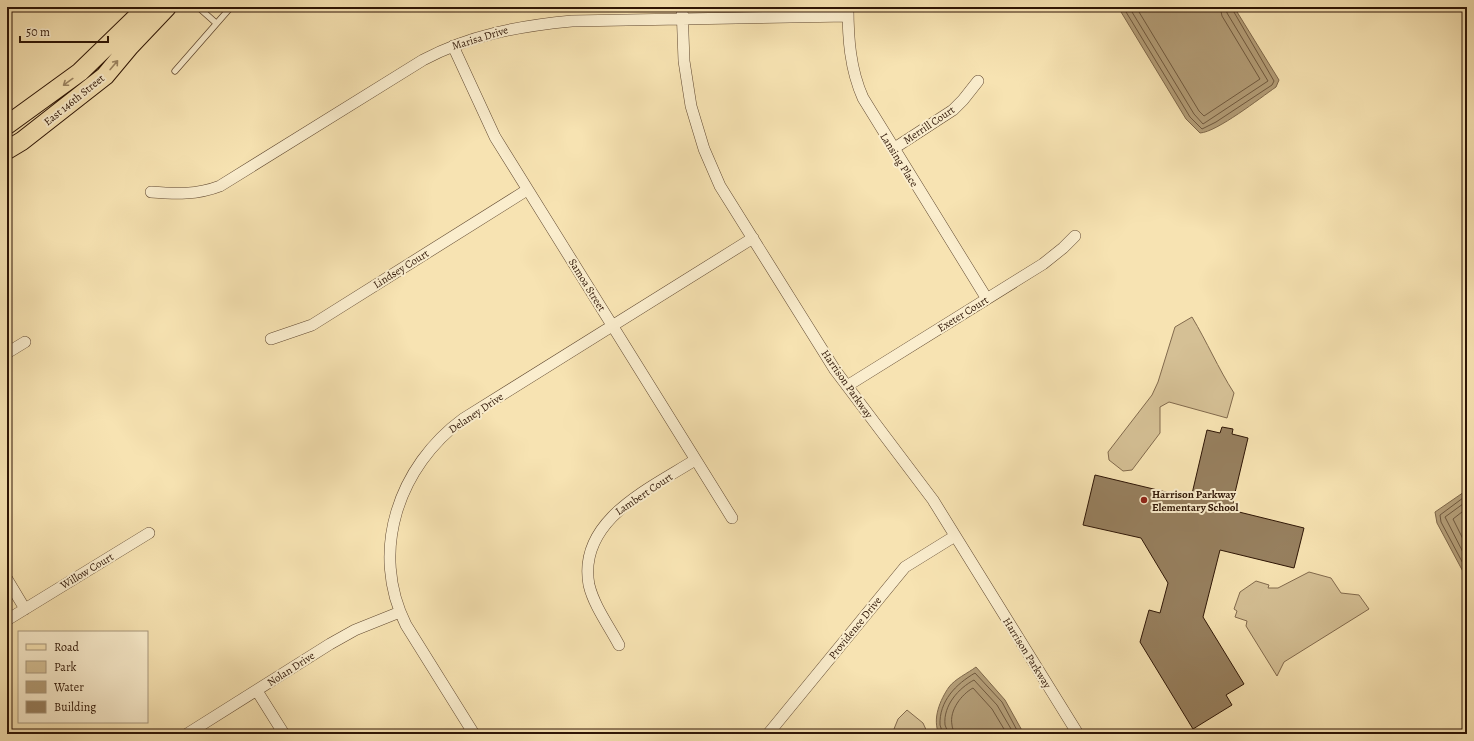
<svg xmlns="http://www.w3.org/2000/svg" width="1474" height="741" font-family="Alegreya,serif">
	<style>
		.green { fill: #d5c095; stroke: #826a4d }
		.water { fill: #b39d77; stroke: #7e6749 }
		.lines { fill: none; stroke-linecap: round; stroke-linejoin: round }
		.shore { stroke: #70593e; stroke-width: 1 }
		.building { fill: #97805f; stroke: #2e1505 }
		.lane-casing { stroke: #604830; stroke-width: 7 }
		.street-casing { stroke: #604830; stroke-width: 12 }
		.primary-casing { stroke: #2e1505; stroke-width: 20 }
		.lane { stroke: #faedcd; stroke-width: 5.5 }
		.street { stroke: #faedcd; stroke-width: 11 }
		.primary { stroke: #f7e3b2; stroke-width: 18 }
		.oneway { stroke: #9d8664 }
		.poi-dot { fill: #8f2418; stroke: #faedcd; stroke-width: 1.5 }
		.labels { text-anchor: middle; dominant-baseline: central; stroke-width: 4; stroke-linejoin: round; paint-order: stroke }
		.street-label { font-size: 11px; fill: #2e1505; stroke: #faedcd }
		.poi-label { font-size: 11px; font-weight: bold; fill: #2e1505; stroke: #faedcd; text-anchor: start }
	</style>
	<rect width="100%" height="100%" fill="#f7e3b2"/>
	<filter id="stains"><feTurbulence type="fractalNoise" baseFrequency=".005" numOctaves="4"/><feColorMatrix values="0 0 0 0 .2 0 0 0 0 .09 0 0 0 0 .02 0 0 0 .5 -.17"/></filter>
	<radialGradient id="worn" r=".72"><stop offset=".6" stop-color="#630" stop-opacity="0"/><stop offset="1" stop-color="#630" stop-opacity=".3"/></radialGradient>
	<!-- green -->
	<path class="green" d="M1192 317C1207 342 1218 368 1234 393L1227 418 1169 402 1160 407V433L1132 470 1123 471 1109 460 1108 452 1152 395 1158 382 1175 327Z
		M1309 572 1331 578 1341 593 1359 595 1369 609 1284 662 1277 676 1246 626 1247 621 1235 617 1237 611 1234 609 1240 592 1256 581 1269 585 1268 588H1278Z
		M907 710 923 723 928 734H892L898 719Z"/>
	<!-- water -->
	<path class="water" d="M1118 7H1234L1279 80 1276 87C1260 98 1217 132 1200 133L1186 119Z
		M1467 490V579L1437 523 1435 512Z
		M976 667 1005 700 1024 734H939C932 719 940 700 949 687 955 679 968 673 976 667Z"/>
	<g class="lines">
		<!-- shore -->
		<path class="shore" d="M1123 7 1190 117 1202 129 1216 122 1272 85 1274 81 1231 7
			M1129 7 1194 114 1203 124 1268 81 1227 13 1226 7
			M1136 7 1199 111 1204 116 1260 79 1222 16 1220 7
			M1467 495 1440 515 1441 522 1467 571
			M1467 501 1445 517 1467 560
			M1467 508 1453 519 1467 547
			M943 734C942 731 941 728 940 725 939 701 956 684 975 673L1002 702 1019 734
			M948 734C948 731 946 728 945 725 943 705 959 688 974 680L997 705 1014 734
			M954 734C954 730 952 728 952 725 949 710 962 694 973 688L992 709 1007 734"/>
	</g>
	<!-- building -->
	<path class="building" d="M1222 427 1233 429 1232 434 1248 438 1233 501 1239 512 1304 528 1294 568 1220 550 1203 617 1244 684 1226 695 1232 705 1193 729 1140 642 1149 610 1160 613 1168 583 1141 538 1083 525 1095 475 1191 498 1207 430 1220 433Z"/>
	<g class="lines">
		<defs>
			<path id="lane" d="M198 7 216 23
				M175 71 231 7"/>
			<path id="street" d="M682 7 684 61 691 106 704 149 720 186 835 370 933 500 1078 734
				M848 7C848 38 850 69 863 98L987 299
				M453 46 495 137 732 518
				M893 149 953 110 963 100 978 81
				M151 192C175 194 197 195 220 186L423 60C470 35 519 26 572 21L848 16
				M271 339 312 325 527 190
				M7 353 25 342
				M847 386 1043 264 1063 248 1075 236
				M7 579 25 609
				M7 620 149 533
				M619 645C609 626 594 606 589 585 577 520 651 488 695 460
				M257 691 284 734
				M187 734 330 644 355 630 400 612
				M474 734 406 625C369 551 399 466 463 419L753 238
				M768 734 905 567 955 536"/>
			<path id="primary" d="M7 125 80 72 147 7
				M7 150 22 141 105 76 130 46 167 7"/>
		</defs>
		<!-- lane casing -->
		<use href="#lane" class="lane-casing"/>
		<!-- street casing -->
		<use href="#street" class="street-casing"/>
		<!-- primary casing -->
		<use href="#primary" class="primary-casing"/>
		<!-- lane -->
		<use href="#lane" class="lane"/>
		<!-- street -->
		<use href="#street" class="street"/>
		<!-- primary -->
		<use href="#primary" class="primary"/>
	</g>
	<!-- one-way arrows -->
	<defs><path id="oneway-shaft" d="M-6 0H5M1.5-3L5.5 0L1.5 3" fill="none" stroke-width="1.6" stroke-linecap="round" stroke-linejoin="round"/></defs>
	<g class="oneway">
		<use href="#oneway-shaft" transform="translate(114 65) rotate(-50)"/>
		<use href="#oneway-shaft" transform="translate(68 82) rotate(144)"/>
	</g>
	<!-- markers -->
	<circle class="poi-dot" cx="1144" cy="500" r="4"/>
	<g class="labels">
		<!-- street labels -->
		<g class="street-label">
			<text transform="translate(480 38) rotate(-17)">Marisa Drive</text>
			<text transform="translate(74 100) rotate(-39)">East 146th Street</text>
			<text transform="translate(929 125) rotate(-34)">Merrill Court</text>
			<text transform="translate(899 160) rotate(58)">Lansing Place</text>
			<text transform="translate(401 269) rotate(-32)">Lindsey Court</text>
			<text transform="translate(587 285) rotate(58)">Samoa Street</text>
			<text transform="translate(963 314) rotate(-32)">Exeter Court</text>
			<text transform="translate(847 384) rotate(55)">Harrison Parkway</text>
			<text transform="translate(476 413) rotate(-34)">Delaney Drive</text>
			<text transform="translate(644 494) rotate(-34)">Lambert Court</text>
			<text transform="translate(87 571) rotate(-31)">Willow Court</text>
			<text transform="translate(855 628) rotate(-51)">Providence Drive</text>
			<text transform="translate(1027 653) rotate(58)">Harrison Parkway</text>
			<text transform="translate(291 669) rotate(-33)">Nolan Drive</text>
		</g>
		<!-- poi labels -->
		<g class="poi-label">
			<text x="1152" y="494">Harrison Parkway<tspan x="1152" dy="13">Elementary School</tspan></text>
		</g>
	</g>
	<!-- margin -->
	<rect width="1474" height="741" fill="none" stroke="#f7e3b2" stroke-width="24"/>
	<rect x="8" y="8" width="1458" height="725" fill="none" stroke="#2e1505" stroke-width="2"/>
	<rect x="12" y="12" width="1450" height="717" fill="none" stroke="#2e1505"/>
	<!-- legend -->
	<rect x="18" y="631" width="130" height="92" fill="#faedcd" stroke="#a8977d"/>
	<rect x="26" y="644" width="20" height="6" fill="#f7e3b2" stroke="#a8977d"/>
	<text x="54" y="651" font-size="12" fill="#2e1505">Road</text>
	<rect x="26" y="661" width="20" height="12" fill="#d5c095" stroke="#a8977d"/>
	<text x="54" y="671" font-size="12" fill="#2e1505">Park</text>
	<rect x="26" y="681" width="20" height="12" fill="#b39d77" stroke="#a8977d"/>
	<text x="54" y="691" font-size="12" fill="#2e1505">Water</text>
	<rect x="26" y="701" width="20" height="12" fill="#97805f" stroke="#a8977d"/>
	<text x="54" y="711" font-size="12" fill="#2e1505">Building</text>
	<!-- scale -->
	<path d="M20 36v6h88v-6" fill="none" stroke="#2e1505" stroke-width="2"/>
	<text x="26" y="36" font-size="12" fill="#2e1505" stroke="#faedcd" stroke-width="3" paint-order="stroke">50 m</text>
	<rect width="100%" height="100%" filter="url(#stains)"/>
	<rect width="100%" height="100%" fill="url(#worn)"/>
</svg>
